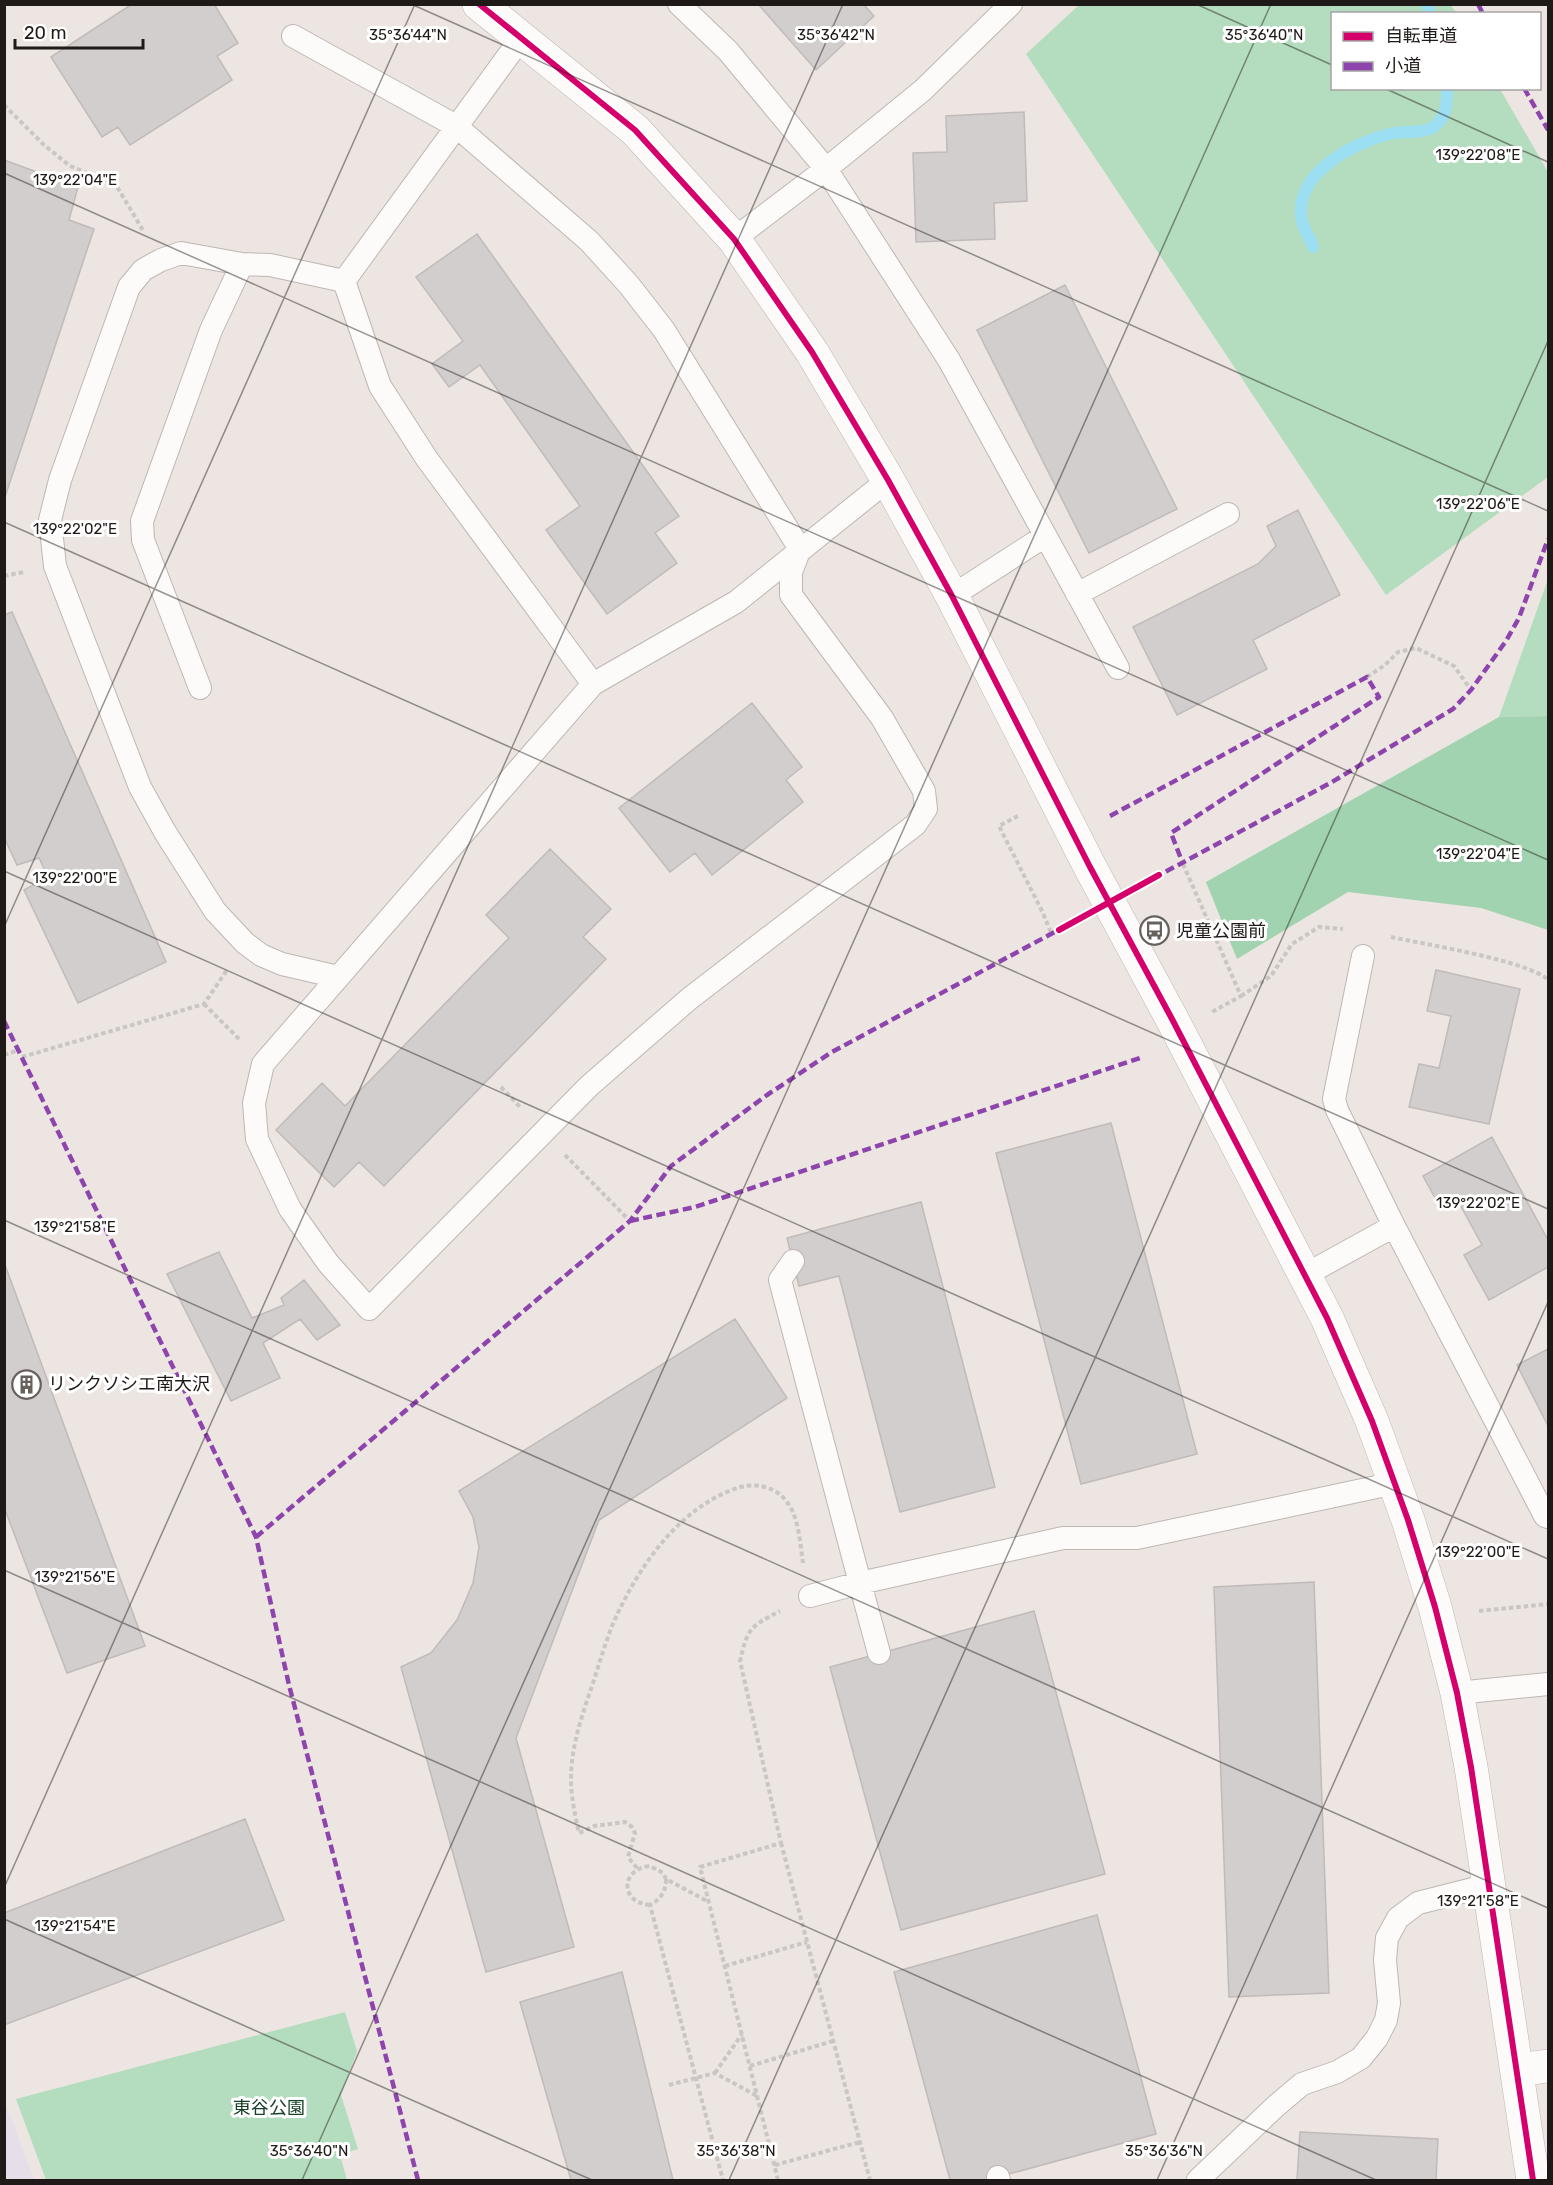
<svg xmlns="http://www.w3.org/2000/svg" width="1553" height="2185" font-family="Rubik,'Noto Sans JP',sans-serif">
	<style>
		.education { fill: #e6dee9 }
		.green { fill: #b3ddbe }
		.forest { fill: #a1d3b0 }
		.lines { fill: none; stroke-linecap: round; stroke-linejoin: round }
		.stream { stroke: #9cdff2; stroke-width: 12 }
		.building { fill: #d3cece; stroke: #c0baba; stroke-width: 1.5 }
		.service-casing { stroke: #bdb7b4; stroke-width: 24 }
		.tertiary-casing { stroke: #bdb7b4; stroke-width: 34 }
		.path { stroke: #c9c6c4; stroke-width: 4; stroke-dasharray: 4.5 3; stroke-linecap: butt }
		.service { stroke: #fcfbfa; stroke-width: 22 }
		.tertiary { stroke: #fcfbfa; stroke-width: 33 }
		.quiet { stroke: #8e44ad; stroke-width: 4.5; stroke-dasharray: 9 4.5; stroke-linecap: butt }
		.cycleway-casing { stroke: #fff; stroke-width: 10 }
		.cycleway { stroke: #d6006c; stroke-width: 6 }
		.ticks { fill: none; stroke: #1f1a18; stroke-width: 1.5; stroke-opacity: 0.45 }
		.labels { text-anchor: middle; dominant-baseline: central; stroke-width: 6; stroke-linejoin: round; paint-order: stroke }
		.poi-label { font-size: 18px; fill: #1f1a18; stroke: #fff; text-anchor: start }
		.park-label { font-size: 18px; fill: #174028; stroke: #fff }
		.ticks-label { font-size: 15px; text-anchor: middle; fill: #1f1a18; stroke: #fff; stroke-width: 6; stroke-linejoin: round; paint-order: stroke }
	</style>
	<rect width="100%" height="100%" fill="#ede5e1"/>
	<!-- education -->
	<path class="education" d="M6 2104 34 2180H5Z"/>
	<!-- green -->
	<path class="green" d="M1079 5H1451L1456 13 1332 14V88L1500 89 1548 172V477L1386 595 1026 54Z
		M1548 579V716L1499 717Z
		M345 2012 357 2051 341 2095 358 2149 340 2155 347 2180H46L16 2099Z"/>
	<!-- forest -->
	<path class="forest" d="M1548 716V930L1481 908 1348 892 1237 959 1206 882 1499 717Z"/>
	<g class="lines">
		<!-- stream -->
		<path class="stream" d="M1427 4 1430 14
			M1313 247C1310 238 1304 229 1302 221 1292 173 1356 141 1394 133 1407 131 1424 134 1435 126 1447 116 1447 103 1447 88"/>
	</g>
	<!-- building -->
	<path class="building" d="M132 4H214L238 43 217 56 232 80 130 145 118 127 102 137 51 57Z
		M758 4H863L874 16 816 70Z
		M1024 112 1027 201 994 203 995 239 916 242 913 153 947 152 946 116Z
		M4 160 78 187 69 220 94 229 4 500Z
		M477 234 679 516 655 533 677 563 607 614 546 530 580 506 480 365 449 387 432 364 463 341 416 277Z
		M1065 285 1177 509 1089 553 977 330Z
		M1298 510 1340 595 1253 640 1267 669 1177 715 1133 627 1258 564 1276 546 1267 526Z
		M12 612 166 962 78 1003 24 890 48 877 39 858 17 865 4 837V615Z
		M752 703 802 767 786 780 803 802 712 875 695 853 670 872 619 808Z
		M550 849 611 909 583 937 606 959 384 1186 359 1162 334 1187 276 1130 322 1083 345 1106 509 938 486 915Z
		M1436 970 1520 989 1489 1124 1409 1107 1419 1064 1439 1068 1451 1016 1427 1011Z
		M1111 1123 1197 1454 1081 1484 996 1153Z
		M1492 1137 1548 1240V1267L1489 1300 1464 1255 1482 1245 1458 1201 1439 1205 1423 1176Z
		M921 1202 995 1487 900 1512 839 1276 799 1286 787 1238Z
		M219 1252 252 1318 284 1305 281 1298 304 1280 340 1325 317 1340 300 1319 263 1343 280 1378 231 1401 167 1274Z
		M4 1262 145 1646 67 1673 4 1507Z
		M735 1319 787 1398 599 1520 516 1738 574 1947 486 1972 401 1667 431 1653 457 1620 473 1583 479 1547 473 1517 459 1491Z
		M1548 1349V1426L1517 1365Z
		M1314 1582 1329 1993 1229 1997 1214 1587Z
		M1034 1611 1105 1874 901 1930 830 1667Z
		M245 1819 284 1920 4 2025V1913Z
		M1097 1915 1156 2134 987 2180H950L894 1972Z
		M622 1972 673 2180H571L520 2002Z
		M1300 2132 1438 2139 1436 2180H1297Z"/>
	<g class="lines">
		<defs>
			<path id="service" d="M679 4 728 51 826 169 949 360 1118 668
				M293 36 456 126 589 241 629 285 664 330 800 549 791 572V595L882 718 924 791 926 809 915 825 689 999 589 1086 369 1309 328 1263 290 1209 257 1139 254 1103 263 1064 593 684 736 602 888 480
				M734 239 826 169 923 90 1011 4
				M344 281 522 37
				M1077 594 1228 514
				M952 596 1045 536
				M200 688 143 540 142 521 211 330 242 264
				M1363 956 1334 1099 1337 1110 1394 1226 1545 1516 1548 1517
				M338 977 282 964 261 955 245 943 215 911 165 832 140 787 55 566 50 520 60 480 129 287 143 270 161 260 181 253 242 264 270 265 344 281 380 386 427 459 593 684
				M793 1261 780 1280 860 1583 1063 1538H1137L1395 1483
				M1305 1275 1394 1226
				M810 1596 860 1583 879 1653
				M1457 1693 1548 1684
				M998 2177 999 2180
				M1198 2180 1277 2105 1302 2084 1337 2072 1361 2058 1377 2038 1386 2020 1389 2003 1385 1960 1387 1938 1398 1918 1418 1903 1489 1885"/>
			<path id="tertiary" d="M479 4 635 130 734 239 812 352 888 480 952 596 1090 867 1172 1019 1327 1318 1372 1421 1408 1520 1435 1607 1457 1693 1471 1767 1533 2180
				M1517 2070 1548 2066"/>
		</defs>
		<!-- service casing -->
		<use href="#service" class="service-casing"/>
		<!-- tertiary casing -->
		<use href="#tertiary" class="tertiary-casing"/>
		<!-- path -->
		<path class="path" d="M4 105 44 145 70 166 116 185 144 232
			M4 576 24 572
			M1367 677 1385 665 1398 652 1416 648 1454 666 1471 690
			M1018 816 999 826 1043 913 1051 933
			M1183 864 1241 996 1212 1012
			M1391 937C1423 944 1530 961 1548 980
			M1241 996 1271 976 1292 944 1319 927 1343 929
			M204 1004 240 1040
			M4 1055 19 1050
			M22 1057 204 1004 227 970
			M501 1087 521 1108
			M565 1155 630 1221
			M1479 1611 1548 1604
			M781 1843 870 2180
			M637 1868 628 1857 635 1833 632 1827 625 1822 594 1826 579 1833C575 1815 571 1797 571 1779 571 1747 582 1715 592 1686 600 1662 606 1639 616 1617 640 1565 678 1510 734 1489 752 1482 775 1485 787 1502 799 1517 800 1544 803 1563
			M666 1879C666 1891 661 1899 650 1905L723 2180
			M650 1905C620 1903 620 1869 650 1866L663 1873 666 1879 707 1901
			M725 1966 807 1942
			M750 2066 833 2041
			M715 2073 742 2034
			M669 2085 715 2073 757 2096
			M775 2165 860 2142
			M778 2180 700 1867 781 1843 740 1661C748 1627 750 1627 780 1611"/>
		<!-- service -->
		<use href="#service" class="service"/>
		<!-- tertiary -->
		<use href="#tertiary" class="tertiary"/>
		<!-- quiet -->
		<path class="quiet" d="M1478 4 1483 14
			M1524 88 1548 130
			M1110 816 1367 677 1379 697 1171 833 1183 864
			M1154 878 1332 782 1453 709 1471 690 1506 641 1519 618 1548 539
			M4 1021 256 1537 289 1685 418 2180
			M630 1221 695 1207 1143 1057
			M256 1537 630 1221 671 1166 767 1095 832 1052 1062 928"/>
		<defs>
			<path id="cycleway" d="M479 4 635 130 734 239 812 352 888 480 952 596 1090 867 1172 1019 1327 1318 1372 1421 1408 1520 1435 1607 1457 1693 1471 1767 1533 2180
				M1059 930 1159 875"/>
		</defs>
		<!-- cycleway casing -->
		<use href="#cycleway" class="cycleway-casing"/>
		<!-- cycleway -->
		<use href="#cycleway" class="cycleway"/>
	</g>
	<!-- ticks -->
	<path class="ticks" d="M411 4 1548 511M1196 4 1332 65M1384 88 1548 162M4 173 1548 860M4 522 1548 1209M4 871 1548 1559M4 927 415 4M4 1220 1548 1908M4 1570 1376 2180M4 1888 843 4M4 1919 592 2180M302 2180 1271 4M729 2180 1548 341M1157 2180 1548 1302"/>
	<!-- icons -->
	<defs>
		<symbol id="bus-ring" viewBox="-11 -11 22 22"><circle r="9.5" fill="#fff" stroke="#67615e" stroke-width="1.5"/><path d="M-5-6H5V4H4V6H2V4H-2V6H-4V4H-5ZM-3.5-4V0h7V-4ZM-3.5 1.2v1.5H-2V1.2ZM2 1.2v1.5H3.5V1.2Z" fill="#67615e"/></symbol>
		<symbol id="building-ring" viewBox="-11 -11 22 22"><circle r="9.5" fill="#fff" stroke="#67615e" stroke-width="1.5"/><path d="M-4-6H4V6H1V3H-1V6H-4ZM-2.5-4.3h1.7v1.8h-1.7ZM.8-4.3h1.7v1.8H.8ZM-2.5-1h1.7V.8h-1.7ZM.8-1h1.7V.8H.8Z" fill="#67615e"/></symbol>
	</defs>
	<g fill-rule="evenodd">
		<use href="#bus-ring" x="1138" y="914" width="33" height="33"/>
		<use href="#building-ring" x="10" y="1368" width="33" height="33"/>
	</g>
	<g class="labels">
		<!-- poi labels -->
		<g class="poi-label">
			<text x="1176" y="931">児童公園前</text>
			<text x="48" y="1384">リンクソシエ南大沢</text>
		</g>
		<!-- park labels -->
		<g class="park-label">
			<text x="269" y="2108">東谷公園</text>
		</g>
	</g>
	<g class="ticks-label">
		<text x="408" y="40">35°36'44"N</text>
		<text x="836" y="40">35°36'42"N</text>
		<text x="1264" y="40">35°36'40"N</text>
		<text x="1478" y="160">139°22'08"E</text>
		<text x="75" y="185">139°22'04"E</text>
		<text x="1478" y="509">139°22'06"E</text>
		<text x="75" y="534">139°22'02"E</text>
		<text x="1478" y="859">139°22'04"E</text>
		<text x="75" y="883">139°22'00"E</text>
		<text x="1478" y="1208">139°22'02"E</text>
		<text x="75" y="1232">139°21'58"E</text>
		<text x="1478" y="1557">139°22'00"E</text>
		<text x="75" y="1582">139°21'56"E</text>
		<text x="1478" y="1906">139°21'58"E</text>
		<text x="75" y="1931">139°21'54"E</text>
		<text x="309" y="2156">35°36'40"N</text>
		<text x="736" y="2156">35°36'38"N</text>
		<text x="1164" y="2156">35°36'36"N</text>
	</g>
	<!-- border -->
	<rect width="1553" height="2185" fill="none" stroke="#1f1a18" stroke-width="12"/>
	<!-- legend -->
	<rect x="1331" y="12" width="210" height="78" fill="#ffffff" stroke="#a5a3a3" stroke-width="1.5"/>
	<rect x="1343" y="32" width="30" height="9" fill="#d6006c" stroke="#a5a3a3" stroke-width="1.5"/>
	<text x="1385" y="42" font-size="18" fill="#1f1a18">自転車道</text>
	<rect x="1343" y="62" width="30" height="9" fill="#8e44ad" stroke="#a5a3a3" stroke-width="1.5"/>
	<text x="1385" y="72" font-size="18" fill="#1f1a18">小道</text>
	<!-- scale -->
	<path d="M15 39v9h128v-9" fill="none" stroke="#1f1a18" stroke-width="3"/>
	<text x="24" y="39" font-size="18" fill="#1f1a18" stroke="#ffffff" stroke-width="4.5" paint-order="stroke">20 m</text>
</svg>
